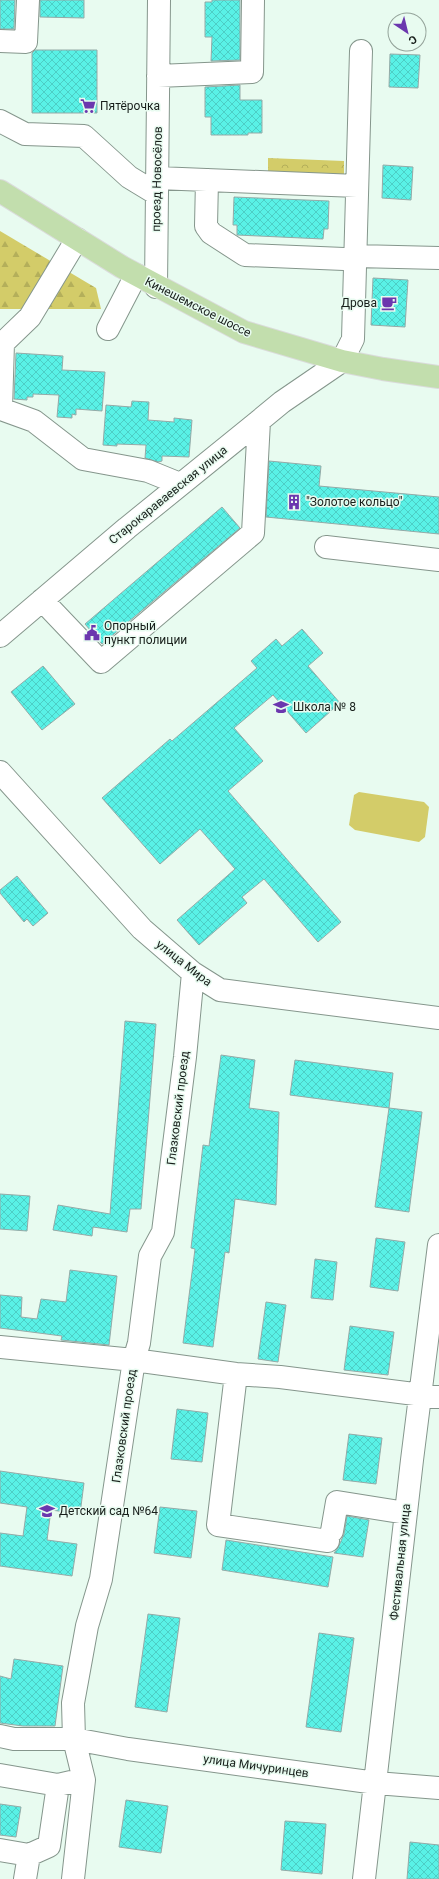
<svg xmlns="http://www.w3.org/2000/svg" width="439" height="1879" font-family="Roboto,sans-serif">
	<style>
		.forest { fill: url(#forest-firs) }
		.park { fill: url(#park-crowns) }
		.pitch { fill: #d3cc69 }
		.building { fill: url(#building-cross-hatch); stroke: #95aaa7 }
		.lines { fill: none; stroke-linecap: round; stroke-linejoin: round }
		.minor-casing { stroke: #85968c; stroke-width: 24 }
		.major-casing { stroke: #dadbda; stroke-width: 24 }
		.minor { stroke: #fff; stroke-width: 22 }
		.major { stroke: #c2dead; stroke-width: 22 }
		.labels { text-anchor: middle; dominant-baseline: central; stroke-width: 3; stroke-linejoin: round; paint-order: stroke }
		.poi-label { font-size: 12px; fill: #171e1a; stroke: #e8fbf0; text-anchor: start }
		.street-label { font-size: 12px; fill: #171e1a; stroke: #e8fbf0 }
	</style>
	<defs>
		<pattern id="forest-firs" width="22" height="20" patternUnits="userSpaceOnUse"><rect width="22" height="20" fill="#d3cc69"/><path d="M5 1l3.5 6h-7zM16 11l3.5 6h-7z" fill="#b4af5a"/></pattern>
		<pattern id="park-crowns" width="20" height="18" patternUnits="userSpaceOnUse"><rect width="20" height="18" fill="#d3cc69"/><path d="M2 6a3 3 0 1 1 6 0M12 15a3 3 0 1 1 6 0" fill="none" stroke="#b4af5a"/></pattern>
		<pattern id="building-cross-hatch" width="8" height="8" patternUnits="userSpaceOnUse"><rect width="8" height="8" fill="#59f1e6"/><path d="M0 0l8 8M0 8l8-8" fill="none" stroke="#4dcec5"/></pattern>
	</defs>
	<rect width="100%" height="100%" fill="#e8fbf0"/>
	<!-- forest -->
	<path class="forest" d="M0 231 96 288 101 309H0Z"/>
	<!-- park -->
	<path class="park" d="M268 158 344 161V175L268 171Z"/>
	<!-- pitch -->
	<path class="pitch" d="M359 792 424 802 429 807 425 837 419 842 355 830 349 825 354 795Z"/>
	<!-- building -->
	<path class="building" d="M0 0H15L14 29H0Z
		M40 0H84V18L40 17Z
		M212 0H240V60L211 61 212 37H205V2H212Z
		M35 50H97V113H32V53Z
		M390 54 420 55 418 88 389 87Z
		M240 85V100H262V133H248V135H211V117H205V87Z
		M383 165 413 167 411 200 382 198Z
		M234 197 329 201 328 229H324L323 239 237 235V225H233Z
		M373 278 408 280 405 327 371 325Z
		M16 353 63 356 62 370 105 372 102 411 76 409V415L72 414V418L57 417 59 395 33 394V397H27V400L14 399Z
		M132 401 149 402 148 420 174 422V418L192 420 189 457 162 456V461L158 462 145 458 146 445 117 444V446L103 445 106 405 131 407Z
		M269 461 321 466 319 486 439 497V534L266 517Z
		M222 507 240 528 102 644 85 624Z
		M302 629 323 653 308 666 340 703 306 733 273 695 234 728 263 761 228 791 341 922 318 942 264 879 242 897 247 903 199 945 177 920 235 869 200 829 160 864 102 798 170 739 172 741 257 668 251 661 276 639 282 646Z
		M43 666 75 704 42 730 11 692Z
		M17 876 48 913 33 926 27 919 24 922 0 893V890Z
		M125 1021 156 1024 141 1209H130L127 1232 93 1227 92 1236 53 1230 58 1205 110 1214Z
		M221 1055 255 1060 249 1108 279 1112 276 1205 235 1199 229 1253 225 1252 213 1347 183 1343 195 1249 191 1248 203 1145 209 1146Z
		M295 1060 393 1073 389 1108 290 1095Z
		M389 1108 422 1112 409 1212 375 1207Z
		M0 1194 30 1196 27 1231 0 1229Z
		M376 1238 405 1242 398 1291 370 1287Z
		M315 1259 337 1262 333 1300 311 1298Z
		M70 1270 117 1276 109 1345 61 1340 62 1336 0 1328V1295L22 1297 21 1317 37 1319 41 1299 66 1302Z
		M266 1302 286 1305 278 1362 258 1359Z
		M350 1326 394 1332 388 1375 344 1370Z
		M177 1409 208 1413 202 1462 171 1459Z
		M349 1434 382 1438 376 1484 343 1480Z
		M0 1471 84 1483 80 1514 51 1510 47 1540 77 1544 72 1576 0 1566V1533L23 1536 27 1507 0 1503Z
		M160 1507 197 1511 191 1558 154 1553Z
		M347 1516 369 1520 363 1557 334 1553 338 1548 344 1534Z
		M226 1540 333 1557 328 1587 222 1570Z
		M148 1614 180 1618 167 1712 135 1707Z
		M319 1633 354 1638 341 1732 306 1727Z
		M14 1659 63 1666 55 1726H23L0 1723V1676L11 1679Z
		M126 1800 168 1806 161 1853 119 1847Z
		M0 1804 21 1807 16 1837 0 1835Z
		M285 1821 326 1824 322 1874 281 1870Z
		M410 1842 439 1845V1879H407Z"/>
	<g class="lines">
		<defs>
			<path id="minor" d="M0 41 26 42 28 0
				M158 76 252 72 253 0
				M0 121 25 134 84 136 129 177 157 194
				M157 178 357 186
				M207 180 206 226 211 233 245 255 344 259 356 256 439 258
				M77 239 30 317 3 343 1 409 34 421 83 459 148 471 180 484
				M156 287 159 0
				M108 329 136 275
				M326 547 439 560
				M42 600 101 662 253 533 259 421
				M0 636 127 528 259 421 282 402 342 361 353 339 361 51
				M0 772 142 929 193 973 220 990 439 1018
				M0 1347 134 1360 236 1374 280 1377 439 1397
				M236 1374 218 1525 328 1541
				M332 1531 337 1502 406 1513
				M0 1736 14 1739H74L128 1749 376 1783 439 1788
				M0 1775 58 1785 71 1782
				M0 1850 29 1855 49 1846 58 1785
				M25 1879 29 1855
				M73 1879 84 1780 74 1739 73 1703 87 1626 101 1579 134 1360 139 1343 150 1256 163 1232 185 1057 193 973
				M364 1879 412 1460 439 1245"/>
			<path id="major" d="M0 191 122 267 244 332 342 361 383 369 439 377"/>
		</defs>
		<!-- minor casing -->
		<use href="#minor" class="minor-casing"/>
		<!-- major casing -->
		<use href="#major" class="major-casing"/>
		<!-- minor -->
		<use href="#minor" class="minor"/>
		<!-- major -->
		<use href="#major" class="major"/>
	</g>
	<!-- icons -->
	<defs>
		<symbol id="supermarket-bare" viewBox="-9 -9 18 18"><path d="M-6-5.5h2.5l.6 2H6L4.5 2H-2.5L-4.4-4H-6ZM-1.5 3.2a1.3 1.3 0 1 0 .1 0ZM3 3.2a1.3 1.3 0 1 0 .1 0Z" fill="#6b37ae" stroke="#e8fbf0" stroke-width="2.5" paint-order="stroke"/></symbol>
		<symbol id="cafe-bare" viewBox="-9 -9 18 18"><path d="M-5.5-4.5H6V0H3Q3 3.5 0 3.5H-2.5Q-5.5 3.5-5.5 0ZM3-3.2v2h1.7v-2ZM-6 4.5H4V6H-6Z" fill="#6b37ae" stroke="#e8fbf0" stroke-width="2.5" paint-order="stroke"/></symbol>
		<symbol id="building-bare" viewBox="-9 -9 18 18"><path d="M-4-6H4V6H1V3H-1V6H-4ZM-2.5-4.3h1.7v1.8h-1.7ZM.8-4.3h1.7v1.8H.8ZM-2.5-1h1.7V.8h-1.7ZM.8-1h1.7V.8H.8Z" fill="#6b37ae" stroke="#e8fbf0" stroke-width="2.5" paint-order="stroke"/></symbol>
		<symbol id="civic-bare" viewBox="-9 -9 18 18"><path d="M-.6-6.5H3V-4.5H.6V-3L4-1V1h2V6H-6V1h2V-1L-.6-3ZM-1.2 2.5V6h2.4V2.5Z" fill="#6b37ae" stroke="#e8fbf0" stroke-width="2.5" paint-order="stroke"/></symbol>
		<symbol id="school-bare" viewBox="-9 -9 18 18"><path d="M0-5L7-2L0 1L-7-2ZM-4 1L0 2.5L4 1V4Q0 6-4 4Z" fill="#6b37ae" stroke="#e8fbf0" stroke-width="2.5" paint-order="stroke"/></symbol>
	</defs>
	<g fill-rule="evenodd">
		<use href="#supermarket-bare" x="77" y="95" width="22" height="22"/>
		<use href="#cafe-bare" x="378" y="292" width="22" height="22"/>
		<use href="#building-bare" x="283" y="491" width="22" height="22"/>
		<use href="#civic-bare" x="81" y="622" width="22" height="22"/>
		<use href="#school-bare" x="270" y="696" width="22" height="22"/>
		<use href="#school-bare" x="36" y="1500" width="22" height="22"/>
	</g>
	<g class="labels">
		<!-- poi labels -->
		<g class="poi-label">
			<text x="100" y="106">Пятёрочка</text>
			<text x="377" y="303" text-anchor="end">Дрова</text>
			<text x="306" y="502">"Золотое кольцо"</text>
			<text x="104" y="626">Опорный<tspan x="104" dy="14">пункт полиции</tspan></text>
			<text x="293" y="707">Школа № 8</text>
			<text x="59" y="1511">Детский сад №64</text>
		</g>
		<!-- street labels -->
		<g class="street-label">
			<text transform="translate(157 179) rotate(-89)">проезд Новосёлов</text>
			<text transform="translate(198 307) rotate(27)">Кинешемское шоссе</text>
			<text transform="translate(168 495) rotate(-39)">Старокараваевская улица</text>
			<text transform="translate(184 963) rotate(38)">улица Мира</text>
			<text transform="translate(178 1108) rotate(-83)">Глазковский проезд</text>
			<text transform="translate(124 1426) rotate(-82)">Глазковский проезд</text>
			<text transform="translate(400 1562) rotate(-84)">Фестивальная улица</text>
			<text transform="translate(256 1766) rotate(8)">улица Мичуринцев</text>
		</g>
	</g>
	<!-- north arrow -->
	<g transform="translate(407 32) rotate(145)"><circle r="19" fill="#e8fbf0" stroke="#94a39a"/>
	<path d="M0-3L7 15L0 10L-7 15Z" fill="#6b37ae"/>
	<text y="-6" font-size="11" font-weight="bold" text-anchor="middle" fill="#171e1a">С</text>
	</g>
</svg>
